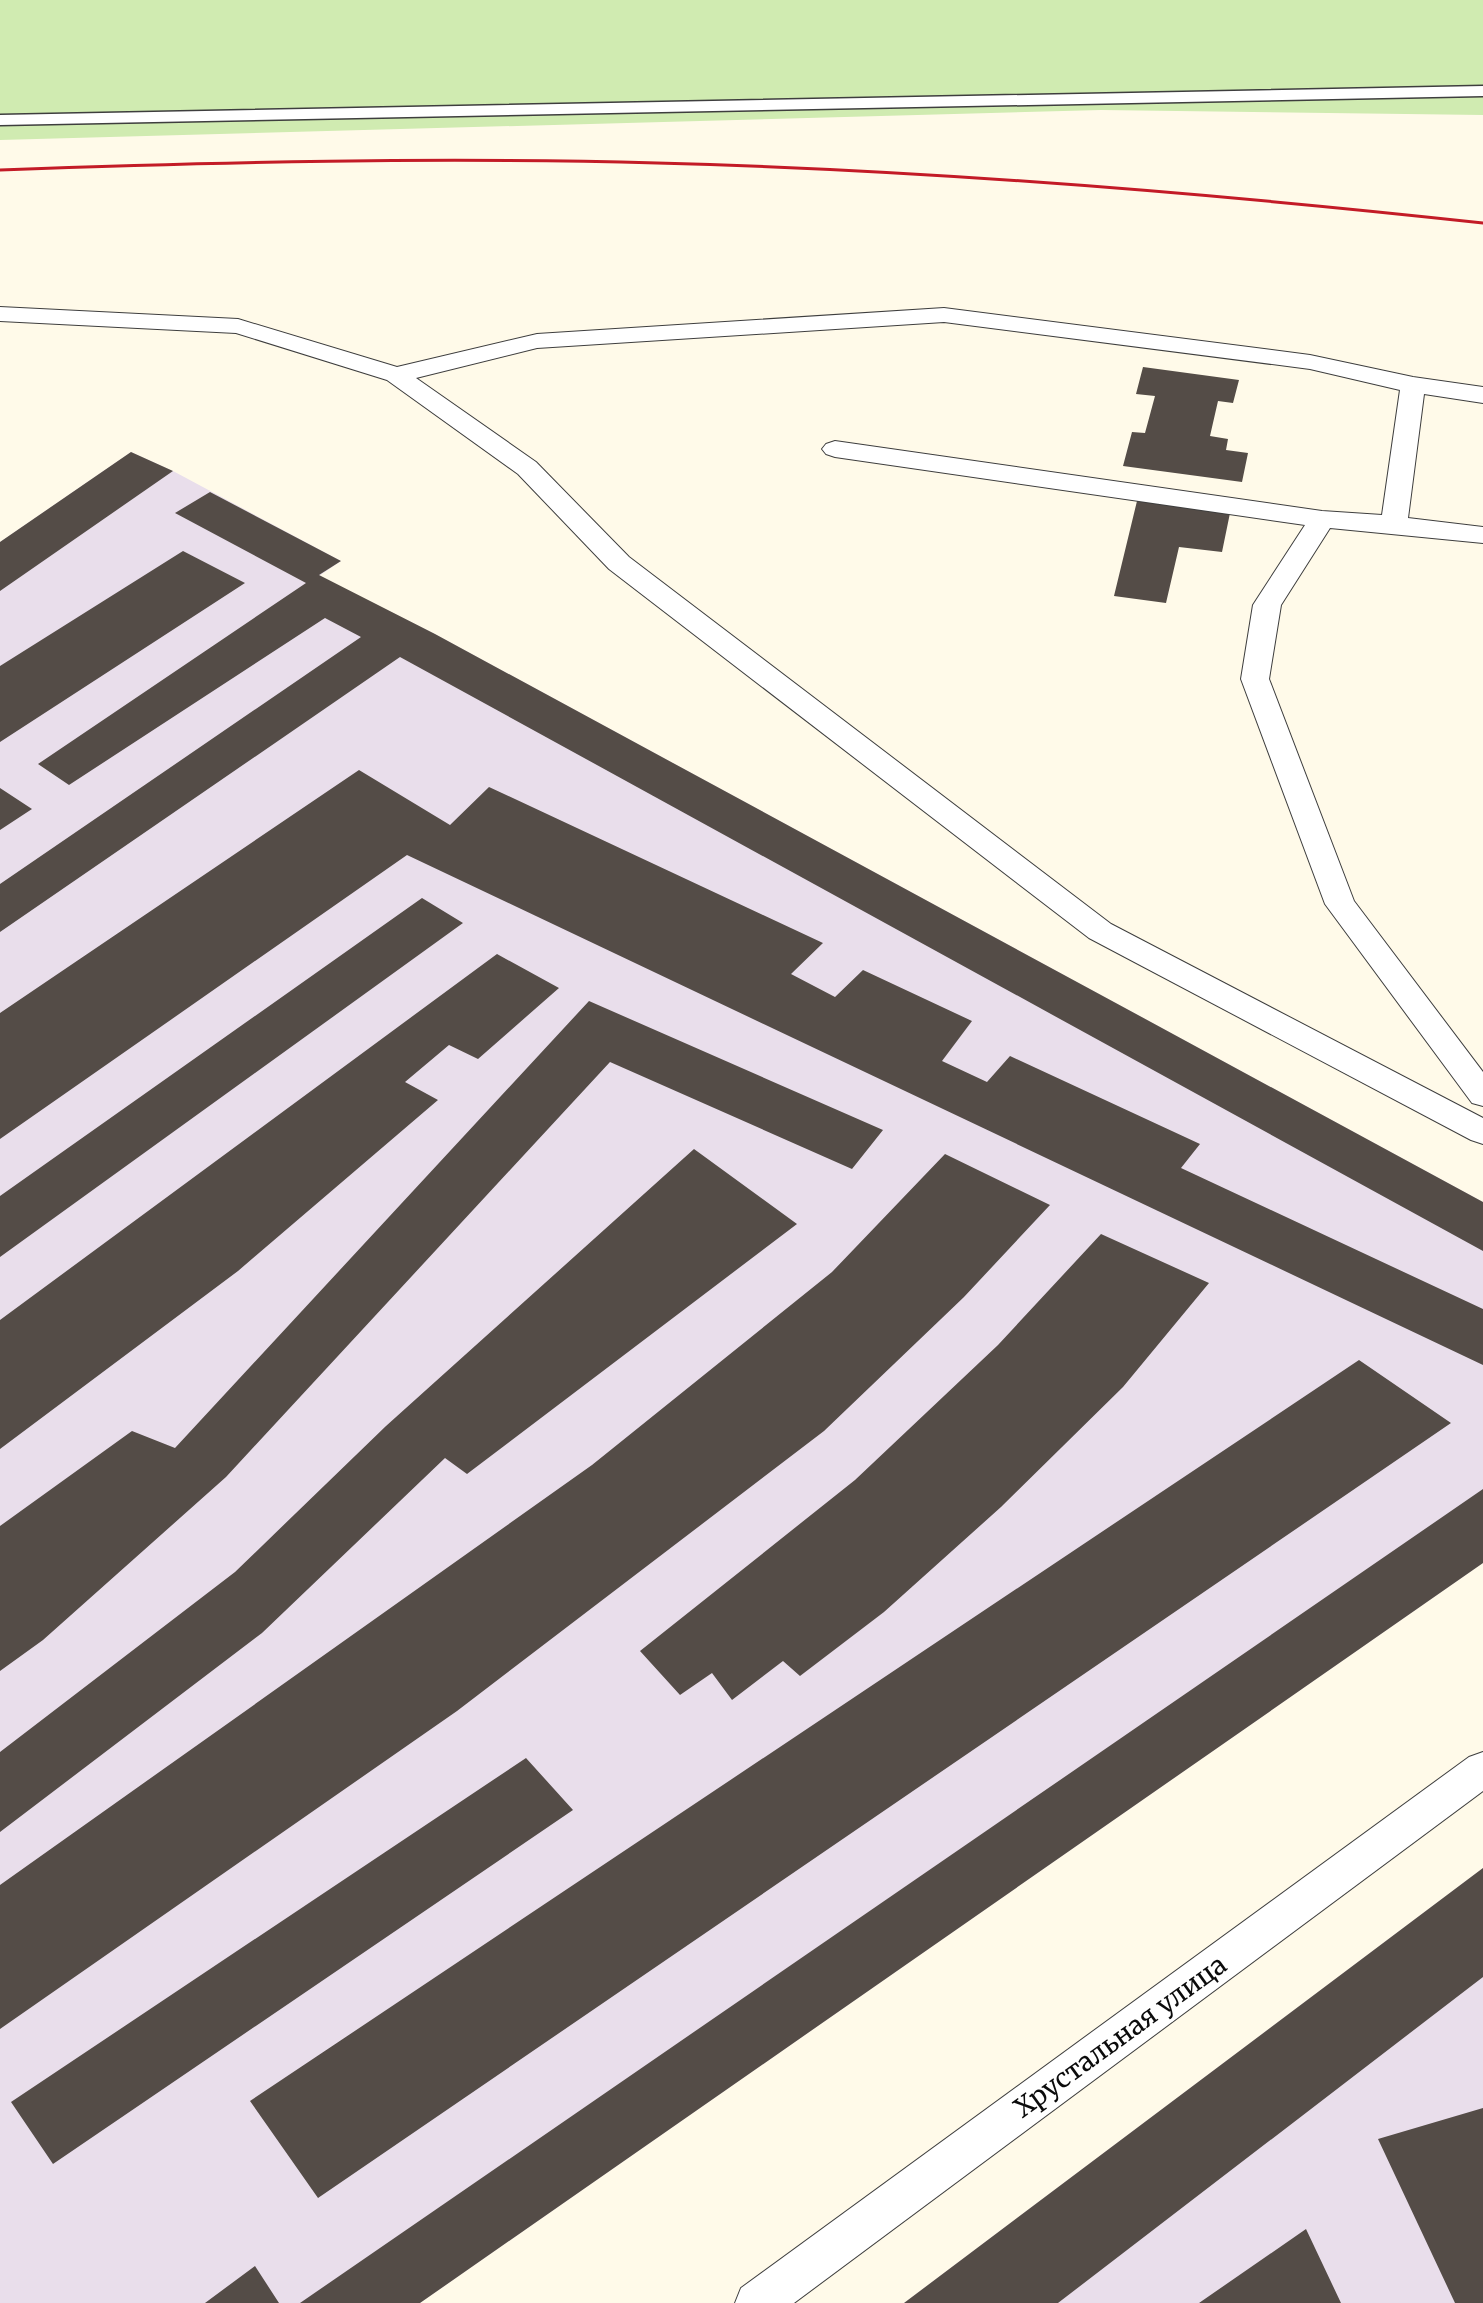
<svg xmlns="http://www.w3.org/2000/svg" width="1483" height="2303" font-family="Merriweather,serif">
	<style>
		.industrial { fill: #e9deeb }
		.green { fill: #d0ebb1 }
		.building { fill: #544c47 }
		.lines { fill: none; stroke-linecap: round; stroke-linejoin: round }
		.service-casing { stroke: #3e3e3e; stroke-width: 3 }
		.minor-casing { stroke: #3e3e3e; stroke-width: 2 }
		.tertiary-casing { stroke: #3e3e3e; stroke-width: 2 }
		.service { fill: #fff; fill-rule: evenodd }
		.minor { fill: #fff; fill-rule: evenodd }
		.tertiary { fill: #fff; fill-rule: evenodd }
		.rail { stroke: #c31b27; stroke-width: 3 }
		.labels { text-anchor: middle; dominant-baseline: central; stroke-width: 6; stroke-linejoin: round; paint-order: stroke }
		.near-street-label { font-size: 26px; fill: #0b0b0b; stroke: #fff }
	</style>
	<rect width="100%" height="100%" fill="#fffae9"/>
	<!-- industrial -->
	<path class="industrial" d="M131 452 173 471 341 561 319 576 435 634 1483 1202V1563L420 2303H0V542Z
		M1483 1868V2303H904Z"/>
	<!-- green -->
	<path class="green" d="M0 0H1483V115L1101 110 0 140Z"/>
	<!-- building -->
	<path class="building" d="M1143 367 1239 380 1233 403 1218 401 1210 436 1228 439 1226 450 1248 453 1242 482 1123 466 1132 432 1145 433 1155 396 1136 394Z
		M131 452 173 471 0 591V542Z
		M210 492 341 561 319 575 435 634 1483 1202V1251L400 657 0 932V884L361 637 325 618 69 785 38 764 306 583 175 513Z
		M1137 501 1230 513 1222 552 1179 547 1166 603 1114 596Z
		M183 551 245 583 0 742V666Z
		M359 770 450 825 489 787 823 943 791 974 835 997 863 970 972 1021 942 1061 987 1082 1010 1056 1200 1144 1181 1168 1483 1309V1365L407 855 0 1139V1013Z
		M0 788 32 809 0 830Z
		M422 898 463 923 0 1257V1196Z
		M497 954 559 988 478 1059 449 1045 405 1082 438 1100 238 1271 0 1449V1320Z
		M589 1001 883 1130 852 1169 610 1062 226 1477 43 1640 0 1671V1526L132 1431 175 1448Z
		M694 1149 797 1224 467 1474 445 1458 262 1633 0 1832V1752L235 1572 386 1426Z
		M945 1154 1050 1205 964 1297 824 1431 457 1711 0 2029V1885L592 1465 832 1272Z
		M1101 1234 1209 1283 1123 1387 1001 1507 884 1612 800 1676 783 1661 732 1700 712 1673 680 1695 640 1651 855 1480 998 1345Z
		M1359 1360 1451 1423 318 2198 250 2101Z
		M1483 1489V1563L420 2303H300Z
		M526 1758 573 1810 53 2164 11 2102Z
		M1483 1868V1977L1058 2303H904Z
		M1483 2108V2303H1455L1378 2139Z
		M1306 2229 1341 2303H1199Z
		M255 2266 279 2303H205Z"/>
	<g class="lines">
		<defs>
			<path id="service" d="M1483 86V96L0 125V115Z"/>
			<path id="minor" d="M0 307 238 319 397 367 537 334 944 308 1310 355 1413 377 1483 387V403L1424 394 1408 518 1483 527V543L1330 528 1281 605 1269 679 1354 901 1483 1072V1106L1472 1103 1325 904 1241 679 1253 605 1305 525 835 457 826 454 822 449 826 444 835 441 1322 511 1382 515 1400 390 1310 369 944 322 537 348 416 378 536 462 629 557 1111 924 1483 1118V1144L1471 1140 1089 938 609 569 518 474 387 380 236 333 0 321Z"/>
			<path id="tertiary" d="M1483 1752V1791L794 2303H735L741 2288 1469 1757Z"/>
		</defs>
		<!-- service casing -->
		<use href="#service" class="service-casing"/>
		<!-- minor casing -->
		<use href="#minor" class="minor-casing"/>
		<!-- tertiary casing -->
		<use href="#tertiary" class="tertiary-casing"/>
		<!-- service -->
		<use href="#service" class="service"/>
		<!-- minor -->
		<use href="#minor" class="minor"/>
		<!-- tertiary -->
		<use href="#tertiary" class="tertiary"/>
		<!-- rail -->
		<path class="rail" d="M0 170C219 162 438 157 657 163 933 170 1208 193 1483 223"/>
	</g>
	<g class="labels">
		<!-- near-street labels -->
		<g class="near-street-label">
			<text transform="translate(1120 2036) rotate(-36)">Хрустальная улица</text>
		</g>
	</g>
</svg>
